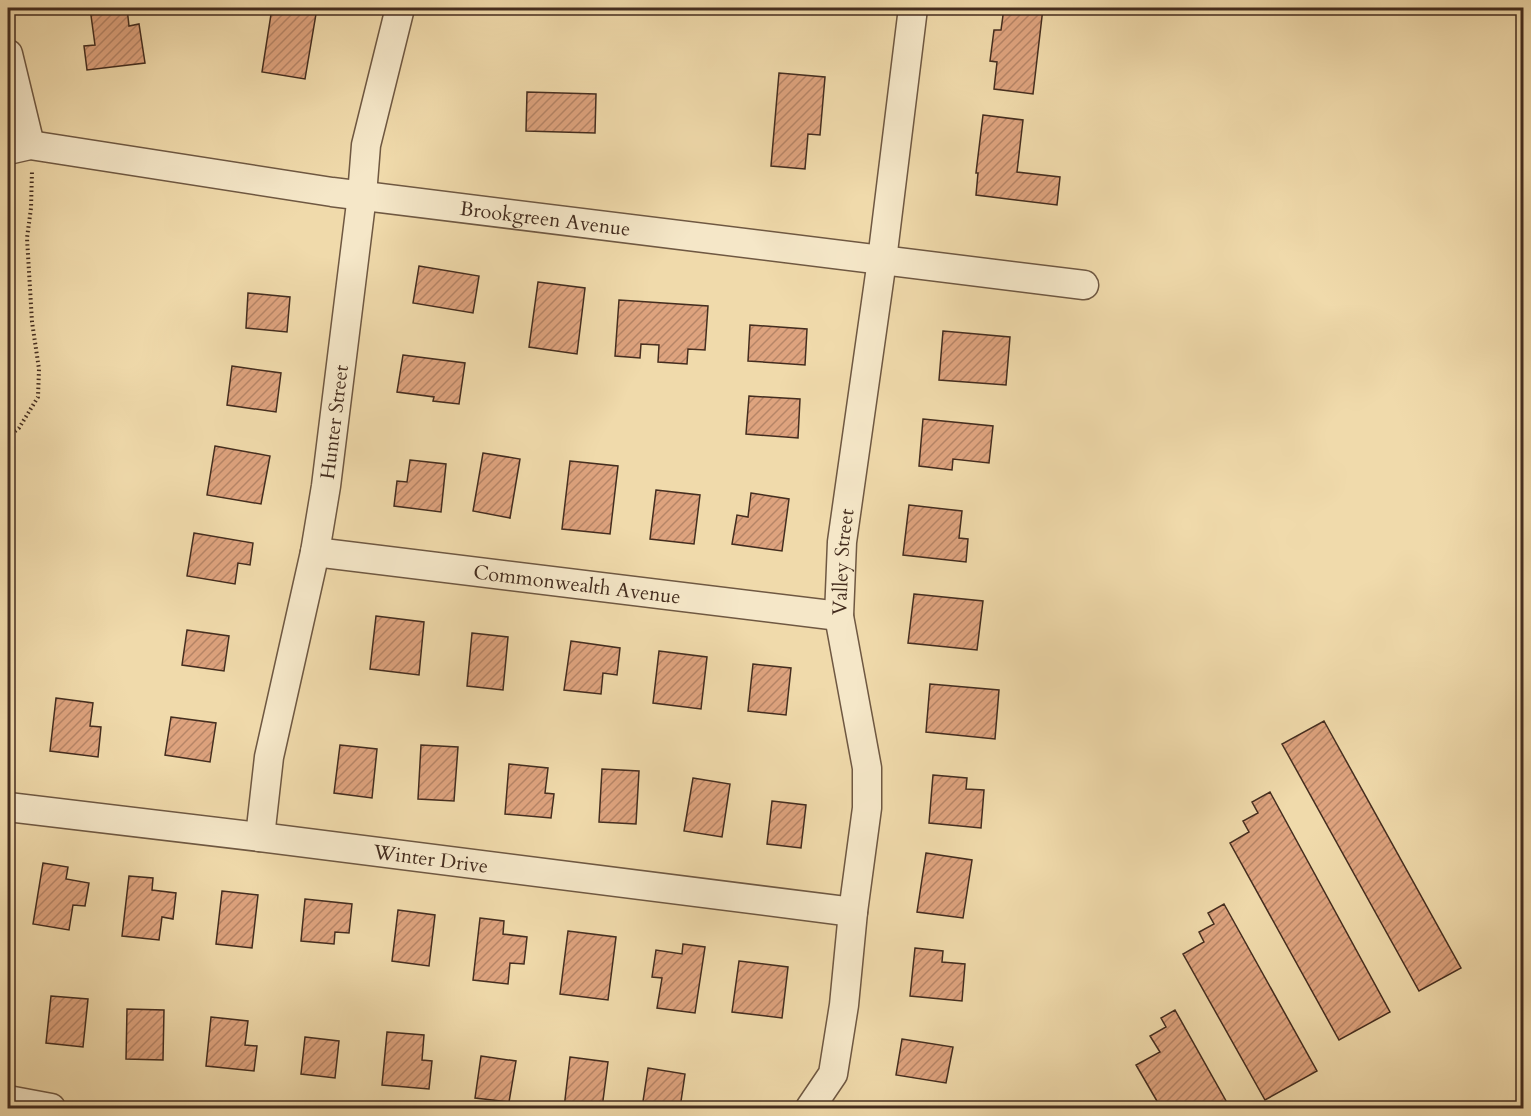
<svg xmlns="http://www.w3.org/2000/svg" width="1531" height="1116" font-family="Cardo,serif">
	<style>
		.building { fill: url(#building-hatch); stroke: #442d1f; stroke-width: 1.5 }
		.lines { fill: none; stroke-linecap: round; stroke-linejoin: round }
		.street-casing { stroke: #6f5842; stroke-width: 31 }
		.path { stroke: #442d1f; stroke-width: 4; stroke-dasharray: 1.5 3; stroke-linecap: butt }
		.street { stroke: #f5e7c8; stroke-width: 28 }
		.labels { text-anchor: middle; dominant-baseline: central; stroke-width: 4.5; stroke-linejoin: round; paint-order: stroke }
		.street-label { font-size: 20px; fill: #442d1f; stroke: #f5e7c8 }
	</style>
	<defs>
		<pattern id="building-hatch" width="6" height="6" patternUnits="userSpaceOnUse" patternTransform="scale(1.5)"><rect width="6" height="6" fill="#dea37e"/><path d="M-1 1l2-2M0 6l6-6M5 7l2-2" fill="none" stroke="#b68567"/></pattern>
	</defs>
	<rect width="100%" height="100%" fill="#f0daab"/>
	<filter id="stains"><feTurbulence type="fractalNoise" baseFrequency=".00333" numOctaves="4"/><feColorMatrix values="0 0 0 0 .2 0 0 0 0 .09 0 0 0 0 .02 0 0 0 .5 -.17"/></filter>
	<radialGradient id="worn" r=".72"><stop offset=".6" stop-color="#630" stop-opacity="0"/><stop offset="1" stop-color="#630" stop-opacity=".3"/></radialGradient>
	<!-- building -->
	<path class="building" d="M90 8H127L129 26 139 24 145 63 87 70 84 46 95 45Z
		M272 8H317L305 79 262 72Z
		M760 8H823V14Z
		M1004 8H1043L1033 94 994 89 997 62 990 61 994 30H1001Z
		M779 73 825 77 820 135 808 134 805 169 771 166Z
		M527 92 596 94 595 133 526 131Z
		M983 115 1023 120 1017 172 1060 177 1057 205 976 195 978 173H976Z
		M419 266 479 276 473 313 413 303Z
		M538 282 585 288 577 354 529 347Z
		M248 293 290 297 287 332 246 328Z
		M619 300 708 306 705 350 688 349 687 364 658 362 659 345 641 344 640 358 615 356Z
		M750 325 807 329 805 365 748 361Z
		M943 331 1010 337 1006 385 939 380Z
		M403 355 465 363 459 404 433 401 434 397 397 392Z
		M232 366 281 373 276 412 227 405Z
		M749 396 800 399 798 438 746 434Z
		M923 419 993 426 989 463 953 459 952 470 919 466Z
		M215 446 270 456 261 504 207 495Z
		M483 453 520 459 510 518 473 511Z
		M410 460 446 464 441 512 394 506 397 481 407 482Z
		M570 461 618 466 610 534 562 529Z
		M656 490 700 495 694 544 650 539Z
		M751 493 789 499 782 551 732 544 737 515 748 517Z
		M909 505 962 511 959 538 968 539 966 562 903 555Z
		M194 533 253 543 250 565 238 563 235 584 187 576Z
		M914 594 983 601 977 650 908 643Z
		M376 616 424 622 419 675 370 669Z
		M187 630 229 636 224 671 182 665Z
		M472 633 508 637 503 690 467 686Z
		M571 641 620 648 617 675 603 673 601 694 564 690Z
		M659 651 707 657 701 709 653 703Z
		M753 664 791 668 786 715 748 711Z
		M930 684 999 690 995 739 926 732Z
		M56 698 93 703 90 726 101 727 98 757 50 751Z
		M171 717 216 723 210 762 165 755Z
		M1324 721 1461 968 1419 991 1282 744Z
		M340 745 377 749 372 798 334 793Z
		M421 745 458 747 454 801 418 799Z
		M509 764 548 768 545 793 554 794 551 818 505 814Z
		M602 769 639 771 636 824 599 822Z
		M933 775 967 778 966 789 984 790 981 828 929 823Z
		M693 778 730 784 722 837 684 831Z
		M1270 792 1390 1012 1339 1040 1230 843 1249 832 1243 821 1258 813 1252 802Z
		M772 801 806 805 801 848 767 844Z
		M926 853 972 860 963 918 917 912Z
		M43 863 68 867 66 879 89 883 85 906 73 905 69 930 33 924Z
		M129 876 153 878 152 890 176 893 173 919 162 917 159 940 122 936Z
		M222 891 258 895 252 948 216 944Z
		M305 899 352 904 349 933 335 932 334 944 301 941Z
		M1224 904 1317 1071 1265 1100 1183 954 1204 942 1199 932 1214 924 1208 913Z
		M398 910 435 915 429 966 392 961Z
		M480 918 504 921 503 934 527 937 524 964 510 963 508 984 473 980Z
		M568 931 616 937 608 1000 560 994Z
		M683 944 705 947 695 1013 657 1008 662 978 652 977 656 950 682 954Z
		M915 948 943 951 942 962 965 964 962 1001 910 996Z
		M739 961 788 967 782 1018 732 1012Z
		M51 996 88 999 83 1047 46 1043Z
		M127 1009 164 1010 163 1060 126 1059Z
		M1175 1010 1230 1108H1161L1136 1065 1160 1052 1150 1036 1166 1027 1161 1018Z
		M211 1017 248 1021 245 1045 257 1046 254 1071 206 1066Z
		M387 1032 424 1035 422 1060 432 1061 429 1089 382 1085Z
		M305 1037 339 1041 335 1078 301 1074Z
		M902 1039 953 1047 946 1083 896 1075Z
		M481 1056 516 1061 509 1102 475 1098Z
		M570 1057 608 1062 602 1108H564Z
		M648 1068 685 1074 680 1108H642Z"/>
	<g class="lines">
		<defs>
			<g id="street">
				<path d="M8 54 30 145"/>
				<path id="s1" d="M8 150 30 145 332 192 1084 285"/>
				<path id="s2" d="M315 552 839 616"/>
				<path id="s3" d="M8 807 260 837 853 912"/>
				<path id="s4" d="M260 837 269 757 315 552 326 486 362 195 366 145 400 8"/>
				<path d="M8 1100 51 1108"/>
				<path id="s5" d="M810 1108 833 1074 844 1005 853 912 867 808V768L839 616 842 542 882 260 913 8"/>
			</g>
		</defs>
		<!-- street casing -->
		<use href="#street" class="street-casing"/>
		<!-- path -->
		<path class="path" d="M8 437 19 428 38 397 39 369 32 322 27 238 31 208 32 171"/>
		<!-- street -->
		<use href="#street" class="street"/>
	</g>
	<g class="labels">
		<!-- street labels -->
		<g class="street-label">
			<text stroke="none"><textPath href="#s1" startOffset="543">Brookgreen Avenue</textPath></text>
			<text stroke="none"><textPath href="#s4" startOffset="422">Hunter Street</textPath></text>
			<text stroke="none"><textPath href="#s5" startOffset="558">Valley Street</textPath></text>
			<text stroke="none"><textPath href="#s2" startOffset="264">Commonwealth Avenue</textPath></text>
			<text stroke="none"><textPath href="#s3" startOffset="426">Winter Drive</textPath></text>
		</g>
	</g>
	<!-- margin -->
	<rect width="1531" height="1116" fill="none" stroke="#f0daab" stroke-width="30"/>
	<rect x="9" y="9" width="1513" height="1098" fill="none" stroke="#442d1f" stroke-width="3"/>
	<rect x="15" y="15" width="1501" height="1086" fill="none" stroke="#442d1f" stroke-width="1.5"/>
	<rect width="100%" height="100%" filter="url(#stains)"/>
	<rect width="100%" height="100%" fill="url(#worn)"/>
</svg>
